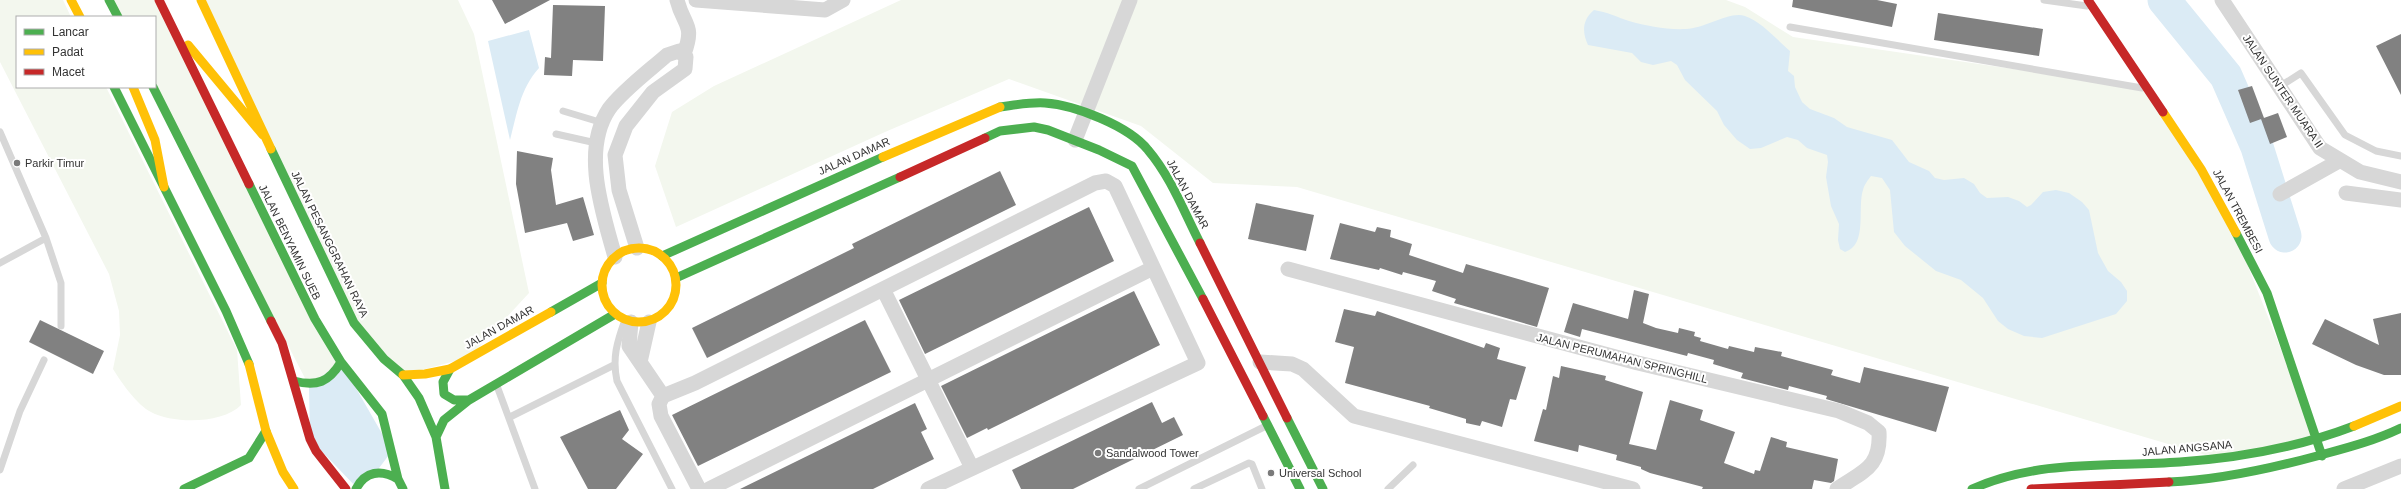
<svg xmlns="http://www.w3.org/2000/svg" width="2401" height="489" font-family="Helvetica,sans-serif">
	<style>
		.green { fill: #f3f7ee }
		.water { fill: #dbebf5 }
		.lines { fill: none; stroke-linecap: round; stroke-linejoin: round }
		.river { stroke: #dbebf5; stroke-width: 33 }
		.building { fill: #818181 }
		.lane { stroke: #d7d7d7; stroke-width: 7 }
		.street { stroke: #d7d7d7; stroke-width: 15 }
		.fast { stroke: #4caf50; stroke-width: 9 }
		.slow { stroke: #ffc107; stroke-width: 9 }
		.jam { stroke: #c62828; stroke-width: 9 }
		.poi-dot { fill: #7a7a7a; stroke: #fff; stroke-width: 1.5 }
		.labels { text-anchor: middle; dominant-baseline: central; stroke-width: 4; stroke-linejoin: round; paint-order: stroke }
		.street-label { font-size: 11px; fill: #333; stroke: #fff }
		.poi-label { font-size: 11px; fill: #333; stroke: #fff; text-anchor: start }
	</style>
	<rect width="100%" height="100%" fill="#fff"/>
	<!-- green -->
	<path class="green" d="M0 0H63L71 17H17V87H106L237 350 241 405C223 424 173 424 151 412 137 405 121 382 113 369L120 335 119 311 109 274 0 62Z
		M109 0H159L341 362 309 386 155 87V17H118Z
		M198 0H458L474 34 529 293 470 357 403 375 354 323Z
		M901 0H1726L1745 7 1793 37 2150 89 2230 221 2316 438 2219 459 1297 187 1213 183 1141 126 1009 79 885 132 676 227 655 166 672 112 714 86Z"/>
	<!-- water -->
	<path class="water" d="M1594 10C1607 12 1617 17 1629 21 1647 26 1667 30 1686 29 1704 29 1729 11 1745 16 1762 22 1777 40 1790 51L1788 71 1794 76 1795 87 1802 102 1810 109 1834 118 1847 127 1892 140 1909 162 1929 171 1935 178 1944 180 1964 178 1974 184 1980 193 1987 198 2008 197 2019 201 2027 207 2031 205 2043 192 2056 190 2069 193 2082 202 2089 210 2098 253 2108 271 2121 282 2127 291V301L2116 314 2042 338 2024 336 2008 329 1998 321 1983 298 1961 280 1936 271 1905 246 1894 232 1890 190 1882 178 1871 176C1868 180 1864 185 1863 190 1857 208 1868 245 1845 252L1840 249 1838 240 1839 224 1831 206 1826 177 1828 162 1827 155 1807 148 1798 140 1787 137 1761 148 1750 149 1737 140 1724 125 1717 111 1685 80 1677 65 1671 61 1653 65 1641 62 1632 53 1588 45C1582 32 1582 20 1594 10Z
		M529 30 539 68C520 89 517 114 510 140L488 41Z
		M341 362 392 451 376 472 358 489 310 439 309 386Z"/>
	<g class="lines">
		<!-- river -->
		<path class="river" d="M2164 0 2226 76 2257 147 2285 236"/>
	</g>
	<!-- building -->
	<path class="building" d="M492 0H550L505 24Z
		M1793 0H1877L1897 4 1892 27 1792 7Z
		M553 5 605 6 603 61 573 60 572 76 544 75 545 57 551 58Z
		M1938 13 2043 29 2039 56 1934 40Z
		M2401 34V95L2376 46Z
		M2252 86 2264 118 2250 123 2238 90Z
		M2278 113 2287 137 2270 144 2261 119Z
		M517 151 553 158 551 170 556 205 583 197 594 235 573 241 567 223 525 233 516 184Z
		M1000 171 1016 205 707 358 692 328 854 248 852 244Z
		M1256 203 1314 215 1306 251 1248 239Z
		M1089 207 1114 261 925 354 899 300Z
		M1340 223 1375 232 1377 227 1391 230 1390 237 1412 244 1409 255 1463 273 1466 264 1549 288 1537 327 1454 303 1456 299 1432 291 1436 281 1403 272 1402 275 1380 268 1379 270 1330 259Z
		M1634 290 1649 294 1643 323 1656 328 1678 333 1679 328 1695 332 1694 336 1701 338 1700 341 1728 349 1729 346 1754 352 1755 347 1782 352 1781 356 1833 370 1831 375 1860 383 1864 367 1949 387 1936 432 1826 399 1827 396 1789 386 1788 390 1741 378 1743 373 1713 364 1714 360 1688 353 1687 356 1582 329 1580 337 1564 332 1573 303 1628 319Z
		M1134 291 1160 345 988 430 987 428 967 438 941 386Z
		M1344 309 1375 316 1377 311 1484 348 1486 343 1500 348 1497 359 1526 367 1516 400 1510 399 1502 427 1482 421 1480 426 1466 423V419L1429 408 1430 406 1345 383 1354 347 1335 342Z
		M2401 313V375H2384L2356 365 2312 344 2325 319 2379 345 2373 319Z
		M40 320 104 351 93 374 29 342Z
		M865 320 891 372 698 466 672 415Z
		M1561 366 1606 376 1605 380 1643 392 1629 444 1656 450 1670 400 1703 410 1700 420 1735 432 1724 463 1754 474 1755 470 1760 471 1771 437 1787 442 1786 447 1838 459 1834 481 1831 483 1814 480 1812 489H1702L1703 487 1650 473 1641 469V467L1616 460 1617 455 1579 445 1578 452 1534 441 1543 409 1546 410 1553 376 1559 378Z
		M1152 402 1162 423 1174 417 1183 435 1073 489H1021L1012 470Z
		M915 403 927 429 921 432 934 459 873 489H740Z
		M620 410 629 430 622 439 643 454 616 489H588L560 437Z"/>
	<g class="lines">
		<!-- lane -->
		<path class="lane" d="M2044 0 2087 6
			M1790 27 2142 88
			M2279 87 2301 73 2345 135 2376 151 2401 156
			M563 111 603 123
			M0 132 46 238 61 283V326
			M556 134 596 143
			M0 263 46 238
			M625 320C617 342 612 358 617 381L672 489
			M497 386 535 489
			M510 417 614 365
			M0 470 20 411 44 360
			M1139 489 1266 426
			M1194 489 1249 463 1252 464 1262 489
			M1388 489 1413 465"/>
		<!-- street -->
		<path class="street" d="M677 0C684 27 695 24 684 54
			M696 0 825 10 843 0
			M2222 0 2320 148 2360 172 2401 182
			M1075 140 1130 0
			M2346 193 2401 200
			M2280 194 2339 161
			M615 257C603 213 581 151 609 109 622 91 650 70 667 55L679 51 686 57 685 69 653 92 626 126 615 155 619 190 637 248
			M1288 269 1638 363 1839 411 1868 423 1879 432C1881 468 1863 471 1837 489
			M883 289 972 468
			M631 322 629 346 663 396
			M640 362 649 322
			M1260 362 1292 364 1303 369 1354 416 1633 489
			M699 489 661 416 659 404 663 396 695 383 1095 183 1106 181 1115 186 1198 363 928 489
			M709 489 1153 268
			M2344 489 2401 466"/>
		<!-- fast -->
		<path class="fast" d="M109 0 118 17
			M114 87 226 311 249 364
			M153 87 271 321
			M1000 107C1015 105 1030 102 1045 103 1075 105 1129 126 1148 150 1171 177 1184 212 1200 243
			M985 138 1000 131 1034 127 1048 130 1099 150 1132 166 1203 299
			M271 149 354 323 384 359 403 375 419 398 436 437 445 489
			M249 184 315 319 341 362 382 414 398 479 403 489
			M2236 233 2267 293 2322 456
			M662 256 883 157
			M676 278 900 177
			M551 312 602 283
			M450 369 443 382 444 394 454 400H469
			M294 381C317 387 329 382 341 362
			M1263 416 1300 489
			M1287 418 1323 489
			M436 437 444 420 469 400 615 314
			M2169 482C2220 480 2269 469 2317 456 2346 448 2374 441 2401 428
			M184 489 249 458 266 431
			M356 489C365 471 381 469 398 479
			M1972 489C2039 459 2109 467 2180 462 2239 458 2299 447 2354 426"/>
		<!-- slow -->
		<path class="slow" d="M71 0 80 17
			M201 0 271 149
			M188 45 263 135
			M133 87 155 140 164 187
			M2163 112 2201 169 2236 233
			M883 157 1000 107
			M602 285a37 37 0 1 1 74 0a37 37 0 1 1-74 0Z
			M249 364 266 431 283 472 294 489
			M403 375 425 374 450 369 551 312
			M2354 426 2401 406"/>
		<!-- jam -->
		<path class="jam" d="M159 0 249 184
			M2088 0 2163 112
			M900 177 985 138
			M1200 243 1287 418
			M1203 299 1263 416
			M271 321 282 343 310 439 316 451 346 489
			M2031 489 2169 482"/>
	</g>
	<!-- markers -->
	<g class="poi-dot">
		<circle cx="17" cy="163" r="4"/>
		<circle cx="1098" cy="453" r="4"/>
		<circle cx="1271" cy="473" r="4"/>
	</g>
	<g class="labels">
		<!-- street labels -->
		<g class="street-label">
			<text transform="translate(2283 91) rotate(56)">JALAN SUNTER MUARA II</text>
			<text transform="translate(854 156) rotate(-24)">JALAN DAMAR</text>
			<text transform="translate(1188 194) rotate(62)">JALAN DAMAR</text>
			<text transform="translate(2238 211) rotate(62)">JALAN TREMBESI</text>
			<text transform="translate(290 242) rotate(64)">JALAN BENYAMIN SUEB</text>
			<text transform="translate(330 244) rotate(64)">JALAN PESANGGRAHAN RAYA</text>
			<text transform="translate(499 327) rotate(-29)">JALAN DAMAR</text>
			<text transform="translate(1622 358) rotate(14)">JALAN PERUMAHAN SPRINGHILL</text>
			<text transform="translate(2187 448) rotate(-5)">JALAN ANGSANA</text>
		</g>
		<!-- poi labels -->
		<g class="poi-label">
			<text x="25" y="163">Parkir Timur</text>
			<text x="1106" y="453">Sandalwood Tower</text>
			<text x="1279" y="473">Universal School</text>
		</g>
	</g>
	<!-- legend -->
	<rect x="16" y="16" width="140" height="72" fill="#ffffff" stroke="#adadad"/>
	<rect x="24" y="29" width="20" height="6" fill="#4caf50" stroke="#adadad"/>
	<text x="52" y="36" font-size="12" fill="#333333">Lancar</text>
	<rect x="24" y="49" width="20" height="6" fill="#ffc107" stroke="#adadad"/>
	<text x="52" y="56" font-size="12" fill="#333333">Padat</text>
	<rect x="24" y="69" width="20" height="6" fill="#c62828" stroke="#adadad"/>
	<text x="52" y="76" font-size="12" fill="#333333">Macet</text>
</svg>
